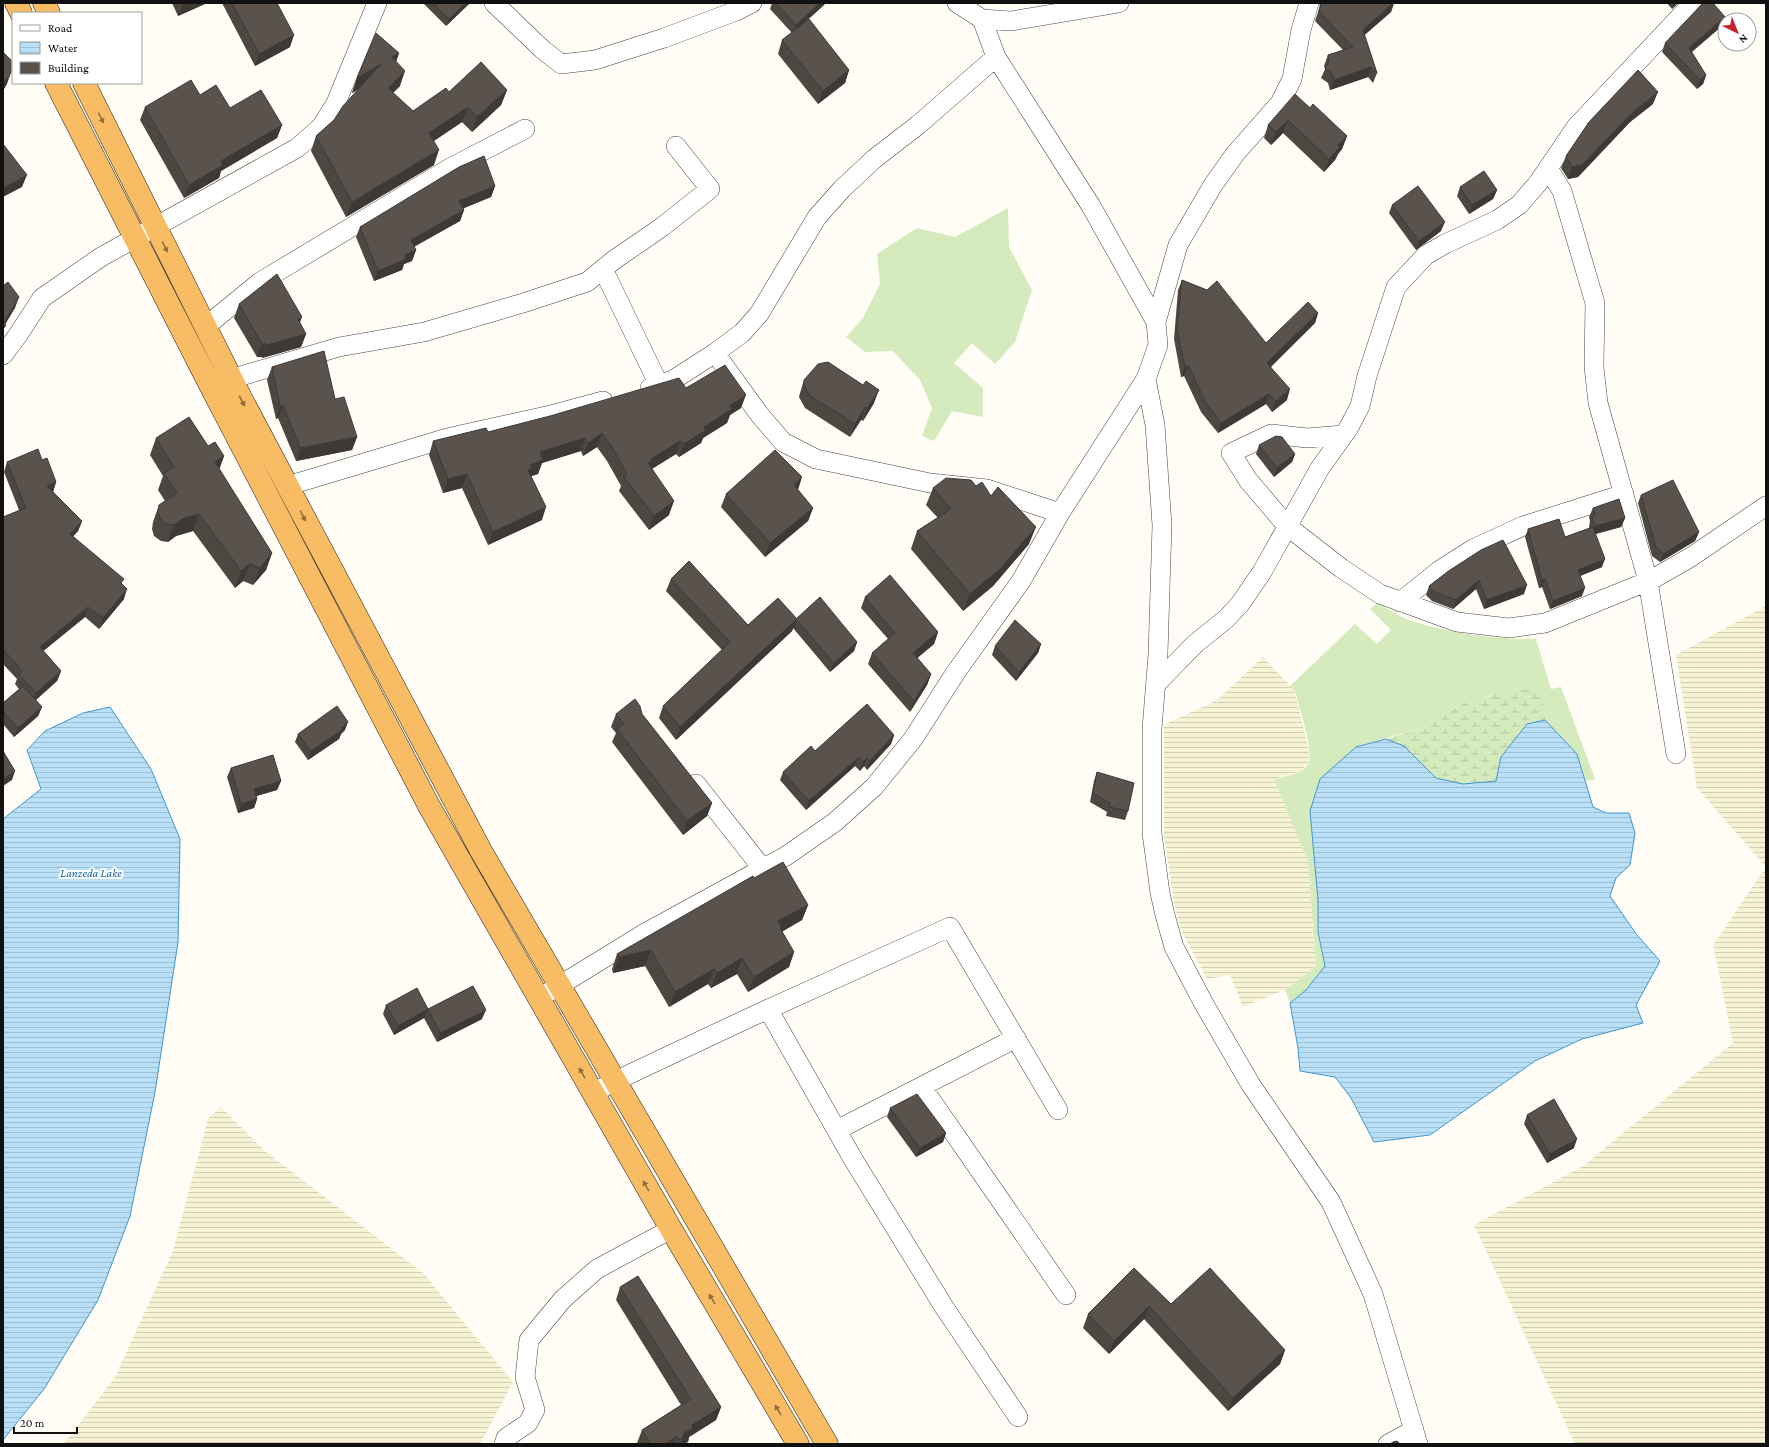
<svg xmlns="http://www.w3.org/2000/svg" width="1769" height="1447" font-family="'Crimson Pro',serif">
	<style>
		.farmland { fill: url(#farmland-rules) }
		.grass { fill: #d5ebbd }
		.wetland { fill: url(#wetland-marsh) }
		.water { fill: url(#water-rules); stroke: #3f96cf }
		.lines { fill: none; stroke-linecap: round; stroke-linejoin: round }
		.minor-casing { stroke: #444; stroke-width: 20 }
		.trunk-casing { stroke: #222; stroke-width: 23 }
		.minor { stroke: #fff; stroke-width: 19 }
		.trunk { stroke: #f7bc64; stroke-width: 22 }
		.wall { fill: #4d4742 }
		.shaded-wall { fill: #3f3936 }
		.building { fill: #5a524d; stroke: #3f3936 }
		.oneway { fill: #906f3f }
		.labels { text-anchor: middle; dominant-baseline: central; stroke-width: 4; stroke-linejoin: round; paint-order: stroke }
		.water-label { font-size: 12px; font-style: italic; fill: #1768a6; stroke: #fff }
	</style>
	<defs>
		<pattern id="farmland-rules" width="6" height="5" patternUnits="userSpaceOnUse"><rect width="6" height="5" fill="#f6f3d4"/><path d="M0 2.5h6" fill="none" stroke="#d2cfb5"/></pattern>
		<pattern id="wetland-marsh" width="20" height="14" patternUnits="userSpaceOnUse"><rect width="20" height="14" fill="#d5ebbd"/><path d="M1 5h8M5 5V1M11 12h8M15 12V8" fill="none" stroke="#b6c8a1"/></pattern>
		<pattern id="water-rules" width="6" height="5" patternUnits="userSpaceOnUse"><rect width="6" height="5" fill="#b9e0f7"/><path d="M0 2.5h6" fill="none" stroke="#9ebfd3"/></pattern>
	</defs>
	<rect width="100%" height="100%" fill="#fffdf5"/>
	<!-- farmland -->
	<path class="farmland" d="M1766 606V1444H1575L1474 1225 1583 1166 1733 1043 1713 945 1766 867 1697 788 1676 655Z
		M1263 657 1294 690 1309 750 1308 763 1301 771 1274 779 1308 862 1316 966 1285 990 1243 1007 1230 975 1207 979 1182 932 1175 908 1164 835V725L1217 700Z
		M221 1107 265 1151 423 1273 513 1382 480 1444H64L115 1377 173 1251 208 1119Z"/>
	<!-- grass -->
	<path class="grass" d="M1008 208 1009 247 1032 290 1015 342 995 364 972 343 954 363 983 388V417L952 411 934 441 922 436 932 408 920 380 893 351 865 352 846 337 863 318 880 284 877 254 917 228 955 237Z
		M1377 603C1387 608 1398 616 1409 620 1451 634 1493 639 1536 639L1551 689 1561 687 1595 779 1586 781 1577 754 1545 720 1540 690H1511L1460 704 1423 727 1356 747 1310 811 1318 900V932L1325 966 1306 990 1290 1003 1285 990 1316 966 1308 862 1274 779C1285 776 1301 775 1308 764 1315 752 1298 705 1295 691L1290 686 1355 624 1377 644 1391 630 1370 609Z"/>
	<!-- wetland -->
	<path class="wetland" d="M1511 690H1541L1545 720 1527 724 1501 757 1497 781 1463 784 1436 778 1404 746 1386 739 1423 727 1460 704Z"/>
	<!-- water -->
	<path class="water" d="M110 707 151 769 180 839 178 942 155 1092 130 1216 98 1300 44 1389 3 1440V819L41 789 27 750 45 731 83 713Z
		M1545 720 1577 754 1593 807 1606 813H1629L1635 833 1630 865 1616 878 1610 896 1637 935 1660 961 1636 1005 1643 1023 1582 1039 1535 1061 1430 1135 1374 1142 1351 1098 1335 1077 1300 1071 1298 1048 1290 1003 1306 990 1325 966 1318 932V900L1310 811 1320 779 1356 747 1386 739 1404 746 1436 778 1463 784 1496 781 1501 757 1527 724Z"/>
	<g class="lines">
		<defs>
			<path id="minor" d="M494 3 542 49 561 64 595 60 664 38 736 11 752 3
				M957 3 982 19 1011 21 1119 3
				M982 19 996 57 1091 206 1156 322
				M1548 168 1562 191 1595 303 1594 367 1598 403 1648 581 1676 754
				M603 269 659 385
				M205 327 260 282 450 168 525 129
				M715 353 759 414 783 442 816 459 930 483 987 489 1060 513
				M3 355 18 335 42 298 101 257 297 148 321 127 336 103 377 3
				M1146 379 1155 425 1162 525 1158 654 1152 729V833L1160 893 1165 915 1174 947 1204 1004 1251 1085 1331 1202 1373 1294 1418 1444
				M217 383 339 347 424 332 523 303 587 282 614 260 662 227 710 189 676 146
				M650 388 673 380 715 353 742 333 759 314 817 217 842 189 874 159 918 125 996 57
				M1343 435 1307 438 1271 434 1231 453 1248 480 1287 526 1341 568 1380 594 1457 622 1509 628 1545 623 1651 580 1691 557 1766 506
				M287 486 447 438 551 415 603 401
				M1400 602 1440 570 1473 549 1523 526 1624 494
				M1156 684 1195 644 1226 619 1240 604 1262 572 1320 468 1348 429 1360 406 1367 376 1396 287 1426 255 1445 244 1497 220 1519 205 1538 183 1576 127 1693 3
				M696 784 763 869
				M539 998 645 933 786 856 835 822 874 787 913 739 956 672 1021 581 1060 513 1146 379 1158 345 1156 322 1178 245 1213 185 1235 154 1280 103 1292 79 1301 30 1309 3
				M768 1009 853 1159 944 1307 1018 1417
				M922 1087 1066 1295
				M593 1093 615 1081 753 1016 950 927 1058 1110
				M837 1130 1016 1038
				M504 1444 506 1438 528 1423 535 1410 525 1377 529 1340 563 1299 597 1269 671 1229
				M1388 1444 1414 1430"/>
			<path id="trunk" d="M16 3 21 13
				M44 3 49 13
				M56 83 210 385 429 806 671 1229 798 1444
				M84 83 240 396 481 851 827 1444"/>
		</defs>
		<!-- minor casing -->
		<use href="#minor" class="minor-casing"/>
		<!-- trunk casing -->
		<use href="#trunk" class="trunk-casing"/>
		<!-- minor -->
		<use href="#minor" class="minor"/>
		<!-- trunk -->
		<use href="#trunk" class="trunk"/>
	</g>
	<!-- wall -->
	<path class="wall" d="M172 3H207L178 16Z
		M222 3H277L290 47 255 66Z
		M423 3H470L446 26Z
		M772 3H825L824 5 804 23 849 70 845 83 818 104 778 54 782 40 792 33 770 9Z
		M1319 3H1394L1391 12 1364 35 1377 73 1373 83 1368 77 1330 90 1328 83 1321 78 1325 69 1324 66 1328 55 1343 50 1315 21 1320 6Z
		M1667 3H1678L1672 9Z
		M1725 17 1722 26 1692 52 1706 75 1703 84 1697 89 1662 52 1665 43Z
		M399 53 396 61 400 86 393 93 413 111 449 92 507 90 501 105 472 132 462 122 434 141V165L346 217 311 151 316 136 334 120 359 89 352 93 357 78Z
		M200 95 230 108 282 125 277 138 221 171 219 178 184 198 140 120 145 107Z
		M1653 104 1630 122 1578 177 1568 179 1561 168 1566 156Z
		M1310 108 1347 136 1342 149 1338 154 1335 160 1324 172 1283 133 1271 145 1264 138 1268 125Z
		M495 186 491 197 463 208 464 210 460 221 414 247 416 250 412 261 404 264 402 270 374 281 356 237 360 227Z
		M1460 187 1497 190 1493 199 1469 214 1457 196Z
		M1392 205 1441 231 1416 250 1389 213Z
		M1182 280 1266 343 1318 313 1315 323 1271 367 1287 400 1272 412 1266 404 1218 433 1201 412 1184 376 1181 377 1174 339 1178 290Z
		M239 304 306 334 301 347 262 358V357H257L234 318Z
		M272 367 335 399 357 437 352 450 296 461 278 418 276 419 267 380Z
		M804 380 874 403 863 421 861 420 850 437 805 408 799 397 800 393Z
		M686 388 741 408 730 415 727 423 703 438 701 443 679 457 676 454 652 469 669 515 649 530 619 491 621 486 607 461 597 447 583 456 581 451 542 463 538 474 531 476 542 520 488 545 462 488 443 493 429 455 433 441 488 432Z
		M156 438 208 446 224 456 219 469 272 553 266 570 253 585 243 581 235 588 193 531 176 536 168 542 161 541 154 536 152 529 153 522 159 505 165 501 158 490 163 476 150 455Z
		M1259 445 1295 454 1292 462 1274 477 1256 454Z
		M42 460 56 482 53 492 82 521 78 531 73 536 122 585 124 599 99 629 85 617 43 651 61 671 57 681 36 700 42 707 38 716 14 737 3 724V703L19 689 15 684 17 679 3 664V517L19 510 4 472 7 462Z
		M976 486 991 496 1029 544 993 586 963 611 911 549 917 531 938 518 926 505 933 488Z
		M798 490 813 508 808 521 765 557 721 507 726 494Z
		M1641 495 1699 532 1695 541 1660 562 1652 556 1638 503Z
		M1593 508 1625 518 1621 527 1595 534 1602 567 1580 576 1582 596 1550 609 1542 587 1539 588 1525 537 1528 529 1565 537 1589 528V527L1590 521 1589 517Z
		M1450 570 1524 594 1484 609 1476 589 1453 609 1432 601 1426 595 1429 586Z
		M671 579 748 625 797 619 857 642 854 651 830 672 793 628 792 631 676 740 659 718 663 706 722 650 666 591Z
		M865 597 938 632 934 644 917 658 931 674 927 685 910 712 868 664 872 653 888 639 861 608Z
		M1041 644 1038 653 1016 681 992 655 995 646Z
		M616 714H642L712 803 707 816 683 835 612 742 616 733 611 727Z
		M345 730 341 734 339 739 308 760 295 742 298 734Z
		M894 735 891 744 867 770 864 766 860 771 855 766 806 810 780 780 783 772 815 751Z
		M231 768 281 781 277 790 256 796 257 799 254 808 238 813 227 777Z
		M1097 772 1128 811 1125 820 1106 816 1107 812 1090 802 1094 781Z
		M754 878 808 905 802 920 782 931 794 952 789 967 748 992 737 974 711 988 708 984 669 1007 645 966 613 973 612 969 617 954Z
		M386 1005 428 1009 482 1019 437 1042 424 1018 394 1035 383 1014Z
		M890 1108 946 1133 943 1142 916 1157 887 1117Z
		M1527 1115 1574 1148 1547 1163 1524 1124Z
		M1134 1268 1171 1304 1285 1350 1280 1364 1228 1411 1144 1319 1109 1354 1083 1328 1088 1314Z
		M620 1287 721 1407 716 1420 689 1437 688 1442 683 1444H638L637 1443 642 1430 681 1405 616 1300Z"/>
	<!-- shaded-wall -->
	<path class="shaded-wall" d="M186 3H207L178 16 183 4Z
		M465 3H470L446 26 449 19Z
		M820 3H825L824 5 793 33 796 25Z
		M1393 3H1394L1391 12 1359 40 1363 30Z
		M1674 3H1678L1672 9Z
		M1725 17 1722 26 1686 56 1689 48Z
		M294 35 290 47 255 66 259 54Z
		M399 53 394 68 392 57Z
		M381 64 376 79 352 93 357 78Z
		M1371 67 1368 77 1330 90 1334 80Z
		M849 70 845 83 818 104 823 91Z
		M405 71 400 86 382 103 388 88Z
		M11 72 7 84 3 91V83Z
		M1706 75 1703 84 1697 89 1700 80Z
		M507 90 501 105 472 132 477 117Z
		M1658 92 1653 104 1630 122 1578 177 1568 179 1572 167 1635 110Z
		M468 107 462 122 423 148 429 133Z
		M1288 120 1283 133 1271 145 1276 132Z
		M282 125 277 138 221 171 219 178 184 198 189 185 221 161Z
		M1347 136 1342 149 1338 154 1335 160 1324 172 1329 159 1338 145Z
		M439 150 434 165 346 217 352 202Z
		M27 175 22 187 3 197V188Z
		M495 186 491 197 455 212 459 201Z
		M1497 190 1493 199 1469 214 1472 205Z
		M464 210 460 221 407 250 411 240Z
		M1445 222 1441 231 1416 250 1419 241Z
		M416 250 412 261 404 264 402 270 374 281 378 271 405 255Z
		M19 297 15 308 3 328 4 322Z
		M1318 313 1315 323 1264 373 1267 363Z
		M302 317 297 330 298 319Z
		M306 334 301 347 262 358 267 345Z
		M262 344H266L262 357H257Z
		M1188 365 1184 376 1181 377 1185 367Z
		M1290 389 1287 400 1272 412 1276 401Z
		M879 390 874 403 863 421 867 408Z
		M1269 394 1266 404 1218 433 1221 423Z
		M746 395 741 408 730 415 727 423 703 438 701 443 679 457 684 444 730 405Z
		M283 405 278 418 276 419 280 406Z
		M865 407 861 420 850 437 855 424Z
		M602 433 597 447 583 456 588 443Z
		M357 437 352 450 296 461 300 448Z
		M585 438 581 451 542 463 538 474 529 477 523 484 530 465 540 452Z
		M680 441 676 454 648 471V463L651 459Z
		M1295 454 1292 462 1274 477 1277 468Z
		M224 456 218 473 215 462Z
		M467 474 462 488 443 493 448 479Z
		M802 477 798 490 794 485Z
		M56 482 53 492 47 486Z
		M674 501 669 515 649 530 654 516Z
		M546 507 542 520 488 545 493 532Z
		M813 508 808 521 765 557 770 543Z
		M199 514 193 531 176 536 168 542 174 525 182 519Z
		M1625 518 1621 527 1592 535 1595 526Z
		M82 521 78 531 66 544 70 534Z
		M1036 527 1029 544 993 586 963 611 970 594Z
		M1699 532 1695 541 1660 562 1663 554Z
		M272 553 266 570 253 585 260 568Z
		M1605 559 1602 567 1575 578 1578 570Z
		M250 564 243 581 235 588 241 571Z
		M1545 579 1542 587 1539 588 1542 580Z
		M1479 580 1476 589 1453 609 1456 600Z
		M1527 585 1524 594 1484 609 1487 600Z
		M1585 588 1582 596 1550 609 1553 601Z
		M127 589 124 599 99 629 103 618Z
		M88 607 85 617 36 657 40 647Z
		M797 619 792 631 676 740 680 727Z
		M938 632 934 644 909 665 913 653Z
		M857 642 854 651 830 672 834 663Z
		M1041 644 1038 653 1016 681 1019 672Z
		M61 671 57 681 32 703 36 693Z
		M931 674 927 685 910 712 914 701Z
		M42 707 38 716 14 737 18 728Z
		M348 722 345 730 341 734 339 739 308 760 311 751Z
		M894 735 891 744 867 770 870 761Z
		M859 757 855 766 806 810 809 801Z
		M867 758 864 766 860 771 863 762Z
		M15 771 12 780 3 786V779Z
		M281 781 277 790 250 798 254 789Z
		M257 799 254 808 238 813 241 804Z
		M712 803 707 816 683 835 687 821Z
		M808 905 802 920 780 933 778 921Z
		M651 950 645 966 613 973 619 957Z
		M794 952 789 967 748 992 754 977Z
		M742 958 737 974 711 988 717 973Z
		M714 969 708 984 669 1007 675 992Z
		M428 1009 424 1018 394 1035 398 1026Z
		M486 1010 482 1019 437 1042 440 1033Z
		M946 1133 943 1142 916 1157 920 1148Z
		M1577 1139 1574 1148 1547 1163 1550 1154Z
		M1149 1306 1144 1319 1109 1354 1114 1341Z
		M1285 1350 1280 1364 1228 1411 1233 1398Z
		M721 1407 716 1420 689 1437 688 1442 683 1444H681L684 1433 692 1425Z
		M676 1437 674 1444H665Z"/>
	<!-- building -->
	<path class="building" d="M232 3H277L294 35 259 54Z
		M433 3H465L449 19Z
		M776 3H820L796 25Z
		M1321 3H1393L1363 30 1377 73 1371 67 1334 80 1332 73 1325 68 1329 61 1328 55 1353 47 1319 11Z
		M1703 3H1713L1725 17 1689 48 1706 75 1700 80 1665 43Z
		M809 19 849 70 823 91 782 40Z
		M376 33 399 53 392 57 405 71 388 88 413 111 446 88 449 92 481 62 507 90 477 117 468 107 429 133 439 150 352 202 316 136 334 120 343 106 381 64 357 78Z
		M3 52 11 60V72L8 78 3 83Z
		M1638 70 1658 92 1635 110 1582 165 1572 167 1566 156 1589 122Z
		M191 80 200 95 216 85 230 108 261 90 282 125 221 161 223 165 189 185 145 107Z
		M1295 94 1310 108 1313 104 1347 136 1338 145 1340 147 1329 159 1288 120 1276 132 1268 125Z
		M3 144 27 175 3 188Z
		M484 156 495 186 459 201 464 210 411 240 416 250 405 255 406 259 378 271 360 227 459 167Z
		M1484 171 1497 190 1472 205 1460 187Z
		M1418 186 1445 222 1419 241 1392 205Z
		M277 274 302 317 298 319 306 334 267 345 266 344H262L239 304Z
		M1182 280 1207 290 1217 281 1266 343 1308 302 1318 313 1267 363 1290 389 1276 401 1269 394 1221 423 1205 401 1188 365 1185 367 1177 329Z
		M8 282 19 297 4 322 6 325 3 329V286Z
		M324 351 335 399 344 397 357 437 300 448 283 405 280 406 272 367Z
		M828 362 863 385 866 381 879 390 867 408 865 407 855 424 809 395 804 384V380L818 364Z
		M725 365 746 395 730 405 732 409 704 427 706 430 684 444 680 441 651 459 652 461 648 463 674 501 654 516 624 477 627 474 612 447 602 433 588 443 585 438 540 452 543 460 530 465 532 468 528 470 546 507 493 532 467 474 448 479 433 441 486 428 488 432 550 416 679 378 686 388Z
		M189 417 208 446 215 442 224 456 215 462 272 553 260 568 250 564 241 571 199 514 182 519 174 525 167 524 160 519 158 511 159 505 177 493 164 473 174 467 156 438Z
		M1276 436 1282 437 1295 454 1277 468 1259 445Z
		M38 449 42 460 47 458 56 482 47 486 82 521 70 534 124 579 121 583 127 589 103 618 88 607 40 647 61 671 36 693 19 674 22 671 3 649V517L26 508 7 462Z
		M775 450 802 477 794 485 813 508 770 543 726 494Z
		M946 478 971 480 976 486 982 482 991 496 998 487 1036 527 1000 569 970 594 917 531 951 509 933 488Z
		M1673 480 1699 532 1663 554 1656 547 1641 495Z
		M1619 499 1625 518 1595 526 1592 518 1595 516 1593 508Z
		M1559 519 1565 537 1593 527 1605 559 1578 570 1585 588 1553 601 1545 579 1542 580 1528 529Z
		M1503 540 1527 585 1487 600 1479 580 1456 600 1435 592 1429 586 1450 570 1481 550Z
		M689 561 748 625 778 598 797 619 680 727 663 706 730 642 671 579Z
		M890 575 938 632 913 653 931 674 914 701 872 653 895 633 865 597Z
		M820 597 857 642 834 663 796 619Z
		M1015 620 1041 644 1019 672 995 646Z
		M23 686 42 707 18 728 3 711V703Z
		M635 699 640 706 642 714 712 803 687 821 617 729 624 724 616 714Z
		M867 704 894 735 870 761 867 758 863 762 859 757 809 801 783 772 811 746 815 751Z
		M337 706 348 722 342 726V730L311 751 298 734Z
		M3 751 15 771 3 779Z
		M273 755 281 781 254 789 257 799 241 804 231 768Z
		M1097 772 1134 783 1128 811 1109 807 1110 803 1093 793Z
		M783 862 808 905 778 921 782 927 780 928 794 952 754 977 742 958 717 973 714 969 675 992 651 950 619 957 617 954 753 876 754 878Z
		M473 986 486 1010 440 1033 428 1009Z
		M417 988 428 1009 398 1026 386 1005Z
		M917 1094 946 1133 920 1148 890 1108Z
		M1554 1099 1577 1139 1550 1154 1527 1115Z
		M1134 1268 1171 1304 1210 1268 1285 1350 1233 1398 1149 1306 1114 1341 1088 1314Z
		M638 1276 721 1407 692 1425V1429L684 1433 682 1440 676 1437 665 1444H651L642 1430 691 1399 620 1287Z
		M1397 1441 1400 1444H1390L1393 1442Z"/>
	<!-- one-way arrows -->
	<defs><path id="oneway-solid" d="M-6-.8H1V-3.2L6.5 0L1 3.2V.8H-6Z"/></defs>
	<g class="oneway">
		<use href="#oneway-solid" transform="translate(101 118) rotate(64)"/>
		<use href="#oneway-solid" transform="translate(165 247) rotate(64)"/>
		<use href="#oneway-solid" transform="translate(242 401) rotate(62)"/>
		<use href="#oneway-solid" transform="translate(303 516) rotate(62)"/>
		<use href="#oneway-solid" transform="translate(582 1073) rotate(-120)"/>
		<use href="#oneway-solid" transform="translate(646 1186) rotate(-120)"/>
		<use href="#oneway-solid" transform="translate(712 1299) rotate(-121)"/>
		<use href="#oneway-solid" transform="translate(778 1410) rotate(-121)"/>
	</g>
	<g class="labels">
		<!-- water labels -->
		<g class="water-label">
			<text x="91" y="873">Lanzeda Lake</text>
		</g>
	</g>
	<!-- border -->
	<rect width="1769" height="1447" fill="none" stroke="#111111" stroke-width="8"/>
	<!-- legend -->
	<rect x="12" y="12" width="130" height="72" fill="#ffffff" stroke="#a0a0a0"/>
	<rect x="20" y="25" width="20" height="6" fill="#ffffff" stroke="#a0a0a0"/>
	<text x="48" y="32" font-size="12" fill="#111111">Road</text>
	<rect x="20" y="42" width="20" height="12" fill="url(#water-rules)" stroke="#a0a0a0"/>
	<text x="48" y="52" font-size="12" fill="#111111">Water</text>
	<rect x="20" y="62" width="20" height="12" fill="#5a524d" stroke="#a0a0a0"/>
	<text x="48" y="72" font-size="12" fill="#111111">Building</text>
	<!-- north arrow -->
	<g transform="translate(1737 32) rotate(137)"><circle r="19" fill="#ffffff" stroke="#a0a0a0"/>
	<path d="M0-3L7 15L0 10L-7 15Z" fill="#c4262e"/>
	<text y="-6" font-size="11" font-weight="bold" text-anchor="middle" fill="#111111">N</text>
	</g>
	<!-- scale -->
	<path d="M14 1427v6h63v-6" fill="none" stroke="#111111" stroke-width="2"/>
	<text x="20" y="1427" font-size="12" fill="#111111" stroke="#ffffff" stroke-width="3" paint-order="stroke">20 m</text>
</svg>
